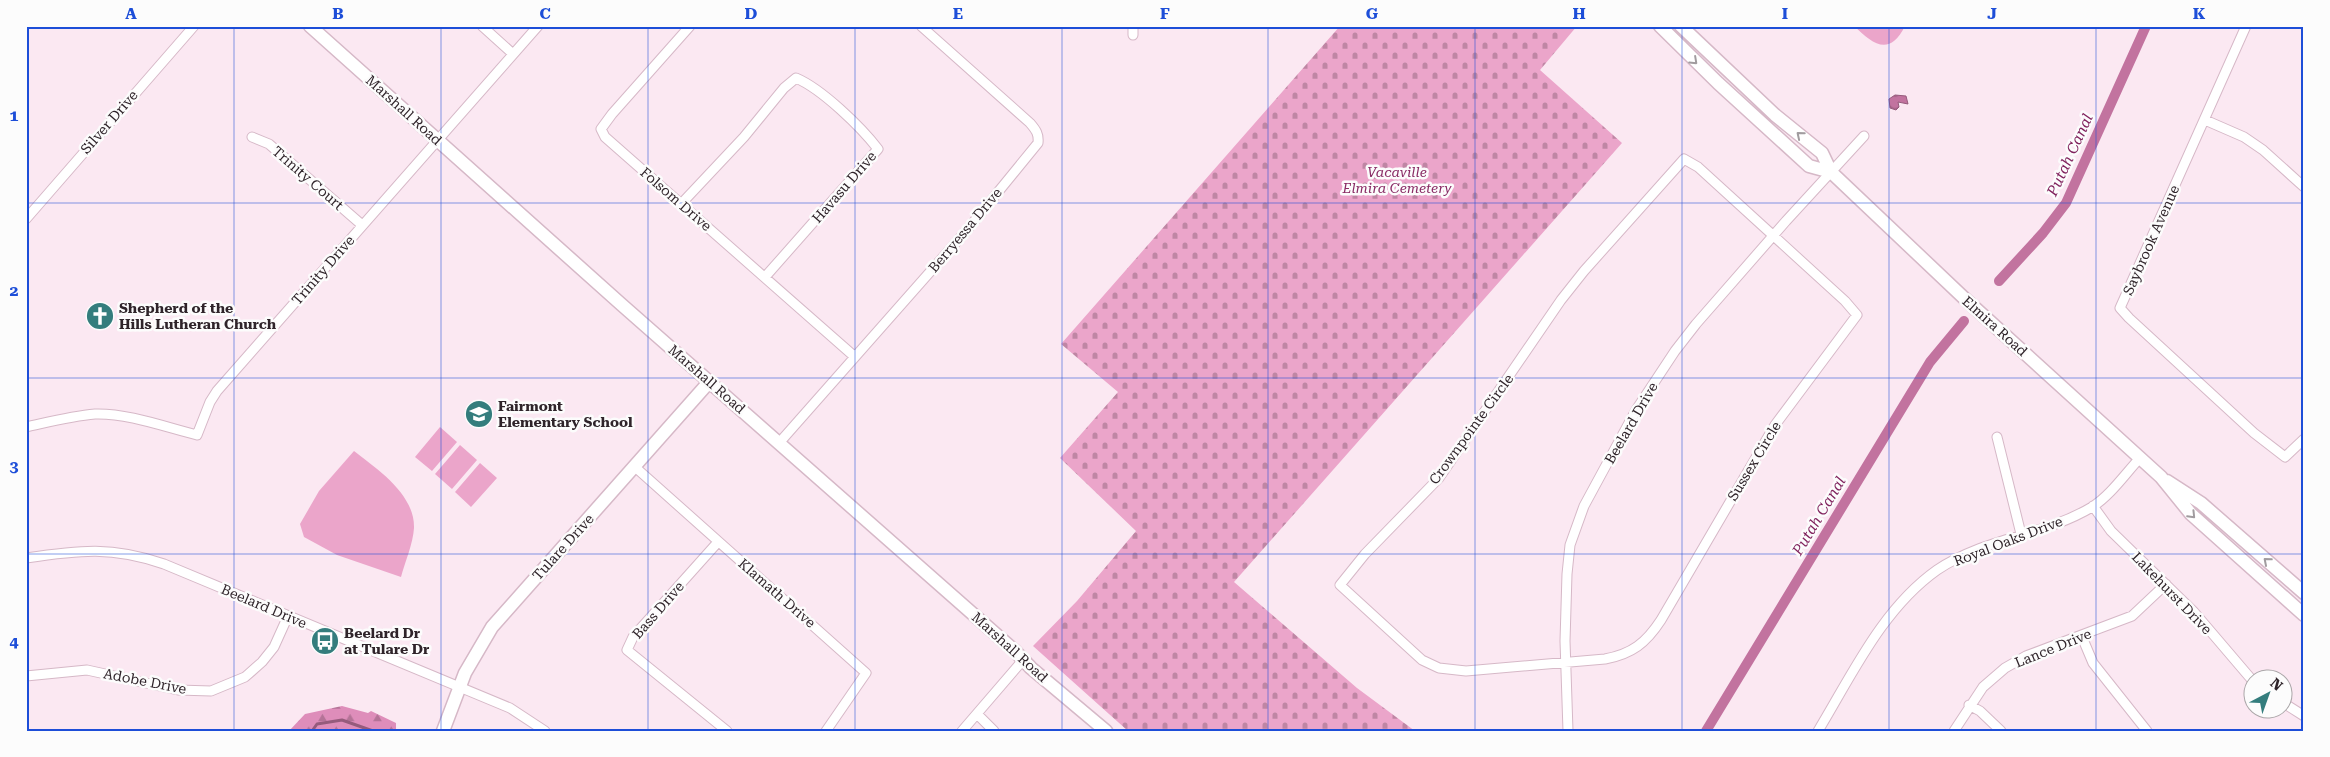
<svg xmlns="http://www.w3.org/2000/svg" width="2330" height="757" font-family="'Roboto Serif',serif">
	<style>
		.green { fill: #eba5ca }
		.forest { fill: url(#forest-firs) }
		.cemetery { fill: url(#cemetery-stones) }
		.water { fill: url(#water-waves); stroke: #965b7c }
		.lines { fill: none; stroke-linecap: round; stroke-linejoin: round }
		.stream { stroke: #965b7c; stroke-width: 3 }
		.canal { stroke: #c2739f; stroke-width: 10 }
		.street-casing { stroke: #d6b8c7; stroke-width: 11 }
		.secondary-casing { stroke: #d6b8c7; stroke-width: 15 }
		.street { stroke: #fff; stroke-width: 9 }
		.secondary { stroke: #fff; stroke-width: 12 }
		.oneway { stroke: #a19c9f }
		.grid { fill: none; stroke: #1d4ed8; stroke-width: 1; stroke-opacity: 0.55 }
		.labels { text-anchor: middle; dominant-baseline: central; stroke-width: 5; stroke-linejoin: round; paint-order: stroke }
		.street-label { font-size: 14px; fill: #2f242a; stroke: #fcfcfc }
		.park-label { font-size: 14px; font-style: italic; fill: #892b65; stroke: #fcfcfc }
		.poi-label { font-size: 14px; font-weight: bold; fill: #2f242a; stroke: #fcfcfc; text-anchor: start }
		.water-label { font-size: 15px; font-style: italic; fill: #81235e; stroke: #fcfcfc }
		.neatline { fill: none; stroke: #1d4ed8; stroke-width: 2 }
		.grid-label { font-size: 16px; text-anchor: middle; font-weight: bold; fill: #1d4ed8 }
	</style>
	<defs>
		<pattern id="forest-firs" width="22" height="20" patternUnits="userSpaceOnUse" patternTransform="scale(1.25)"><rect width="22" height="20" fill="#de8dba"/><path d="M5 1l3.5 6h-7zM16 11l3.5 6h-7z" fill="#b47397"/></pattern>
		<pattern id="cemetery-stones" width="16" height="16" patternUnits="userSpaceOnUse" patternTransform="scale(1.25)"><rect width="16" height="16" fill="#eba5ca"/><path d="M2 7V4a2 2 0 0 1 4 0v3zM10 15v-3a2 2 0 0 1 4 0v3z" fill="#bf86a4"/></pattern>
		<pattern id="water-waves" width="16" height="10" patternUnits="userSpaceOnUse" patternTransform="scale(1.25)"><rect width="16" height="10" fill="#c2739f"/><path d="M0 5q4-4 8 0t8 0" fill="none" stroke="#9e5e82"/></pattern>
	</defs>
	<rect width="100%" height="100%" fill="#fbe8f2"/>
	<!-- green -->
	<path class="green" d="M1854 26H1905C1889 58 1872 43 1854 26Z
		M440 427 457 442 432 471 415 457Z
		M460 445 477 460 452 489 435 474Z
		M354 451C377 469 415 494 414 528 413 544 405 562 401 577L337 555 304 537 300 524 319 491Z
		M480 463 497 478 471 507 455 492Z"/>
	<!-- forest -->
	<path class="forest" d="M342 706 368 713 371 711 396 723V731H289L305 714Z"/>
	<!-- cemetery -->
	<path class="cemetery" d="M1340 26H1577L1540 70 1622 143 1234 582 1357 688 1415 731H1128L1033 646 1077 601 1136 531 1060 458 1118 392 1061 344Z"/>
	<!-- water -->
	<path class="water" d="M1895 95 1906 96 1908 104 1898 102 1899 107 1896 110 1890 108 1889 99Z"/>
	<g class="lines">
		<!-- stream -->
		<path class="stream" d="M312 731 317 724 342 720 373 731"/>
		<!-- canal -->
		<path class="canal" d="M1999 281 2043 233 2066 203 2146 26
			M1706 731 1930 362 1964 321"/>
		<defs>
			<path id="street" d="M482 26 513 54
				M690 26 612 114 601 129 605 137 855 357
				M1133 26V35
				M2246 26 2120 308 2129 318 2254 433 2285 457 2304 439
				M2205 120 2244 137 2263 150 2304 187
				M252 137 269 144 362 225
				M1684 159 1698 167 1845 301 1857 315 1775 425 1661 620C1646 643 1632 654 1605 659L1466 671 1439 668 1422 660 1340 585 1365 554 1439 478 1561 300 1584 271Z
				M681 204 744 137 784 88 796 78C822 89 861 127 878 149L765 277
				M26 219 194 26
				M26 427C49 422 72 416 95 414 128 413 165 427 197 435L210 402 217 391 538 26
				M1997 437 2021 534
				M779 443 967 230 1038 143C1039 134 1036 130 1030 123L921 26
				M635 467 866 673 826 731
				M2093 506 2111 531 2194 612 2252 680
				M718 542 633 637 627 650 727 731
				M26 558C80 550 112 546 164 564L510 708 545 731
				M2082 637 2093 663 2147 731
				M26 676 87 670 178 690 211 691 245 677 262 662 274 647 288 616
				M2282 702 2304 716
				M1969 705 1980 711 2001 731
				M977 714 994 731
				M962 731 1023 660
				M1568 731 1565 641 1567 574 1570 545 1584 506 1636 410 1675 351 1696 324 1786 221 1864 136
				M1818 731C1852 675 1882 609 1937 570 1984 538 2044 536 2092 507 2110 496 2125 474 2140 458
				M1954 731 1983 687 2005 668 2026 656 2132 616 2166 584"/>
			<path id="secondary" d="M310 26 622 305 1015 651 1031 668 1106 731
				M1660 26 1718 83 1809 166 1831 172
				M1681 26 1775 115 1822 153 1831 172 1964 298 2161 477 2191 514 2304 615
				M2167 481 2201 503 2304 593
				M443 731 465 673 492 627 710 381"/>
		</defs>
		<!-- street casing -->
		<use href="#street" class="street-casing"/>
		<!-- secondary casing -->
		<use href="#secondary" class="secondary-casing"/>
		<!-- street -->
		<use href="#street" class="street"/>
		<!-- secondary -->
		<use href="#secondary" class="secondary"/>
	</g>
	<!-- one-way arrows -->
	<defs><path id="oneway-chevron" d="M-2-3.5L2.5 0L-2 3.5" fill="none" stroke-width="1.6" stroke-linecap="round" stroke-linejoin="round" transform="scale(1.25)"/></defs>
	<g class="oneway">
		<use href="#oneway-chevron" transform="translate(1694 61) rotate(43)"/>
		<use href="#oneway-chevron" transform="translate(1800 135) rotate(-140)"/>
		<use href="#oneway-chevron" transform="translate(2192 515) rotate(46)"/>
		<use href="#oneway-chevron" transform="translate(2267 561) rotate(-139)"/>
	</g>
	<!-- grid -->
	<path class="grid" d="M234 26V731M441 26V731M648 26V731M855 26V731M1062 26V731M1268 26V731M1475 26V731M1682 26V731M1889 26V731M2096 26V731M26 203H2304M26 378H2304M26 554H2304"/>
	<!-- icons -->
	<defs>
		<symbol id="church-disc" viewBox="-11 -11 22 22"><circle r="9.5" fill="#347d7d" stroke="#fcfcfc"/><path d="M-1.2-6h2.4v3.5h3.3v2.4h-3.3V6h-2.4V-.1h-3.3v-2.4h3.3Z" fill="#fff"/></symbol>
		<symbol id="school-disc" viewBox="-11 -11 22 22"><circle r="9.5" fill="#347d7d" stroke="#fcfcfc"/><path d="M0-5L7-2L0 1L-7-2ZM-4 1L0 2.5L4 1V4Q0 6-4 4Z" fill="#fff"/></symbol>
		<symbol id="bus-disc" viewBox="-11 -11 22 22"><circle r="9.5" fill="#347d7d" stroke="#fcfcfc"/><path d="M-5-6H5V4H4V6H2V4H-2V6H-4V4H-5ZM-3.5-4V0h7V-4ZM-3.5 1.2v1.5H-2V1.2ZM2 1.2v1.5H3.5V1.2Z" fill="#fff"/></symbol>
	</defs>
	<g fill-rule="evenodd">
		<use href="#church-disc" x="84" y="300" width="32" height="32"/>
		<use href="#school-disc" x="463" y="398" width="32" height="32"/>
		<use href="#bus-disc" x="309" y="625" width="32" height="32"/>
	</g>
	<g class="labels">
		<!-- street labels -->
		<g class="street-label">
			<text transform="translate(404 110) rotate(42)">Marshall Road</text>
			<text transform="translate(109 122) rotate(-49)">Silver Drive</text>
			<text transform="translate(308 178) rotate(41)">Trinity Court</text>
			<text transform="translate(844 187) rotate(-49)">Havasu Drive</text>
			<text transform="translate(676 199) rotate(41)">Folsom Drive</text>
			<text transform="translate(965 230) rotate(-50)">Berryessa Drive</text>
			<text transform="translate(2151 240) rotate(-66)">Saybrook Avenue</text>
			<text transform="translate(323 270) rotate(-49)">Trinity Drive</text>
			<text transform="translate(1995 326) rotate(42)">Elmira Road</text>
			<text transform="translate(707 379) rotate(41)">Marshall Road</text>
			<text transform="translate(1631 423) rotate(-60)">Beelard Drive</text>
			<text transform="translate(1471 429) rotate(-54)">Crownpointe Circle</text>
			<text transform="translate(1754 461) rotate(-59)">Sussex Circle</text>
			<text transform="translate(2008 541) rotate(-21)">Royal Oaks Drive</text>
			<text transform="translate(563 547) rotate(-48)">Tulare Drive</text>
			<text transform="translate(777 593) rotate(41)">Klamath Drive</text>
			<text transform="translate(2172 593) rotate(46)">Lakehurst Drive</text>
			<text transform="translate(264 606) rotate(23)">Beelard Drive</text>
			<text transform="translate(658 610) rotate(-49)">Bass Drive</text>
			<text transform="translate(1010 647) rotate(42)">Marshall Road</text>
			<text transform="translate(2053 648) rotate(-22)">Lance Drive</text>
			<text transform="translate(145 681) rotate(11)">Adobe Drive</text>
		</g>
		<!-- park labels -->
		<g class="park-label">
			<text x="1397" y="172">Vacaville<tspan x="1397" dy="16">Elmira Cemetery</tspan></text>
		</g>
		<!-- poi labels -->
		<g class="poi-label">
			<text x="119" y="308">Shepherd of the<tspan x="119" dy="16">Hills Lutheran Church</tspan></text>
			<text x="498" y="406">Fairmont<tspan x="498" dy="16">Elementary School</tspan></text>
			<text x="344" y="633">Beelard Dr<tspan x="344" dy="16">at Tulare Dr</tspan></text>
		</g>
		<!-- water labels -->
		<g class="water-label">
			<text transform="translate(2070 155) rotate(-65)">Putah Canal</text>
			<text transform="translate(1819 516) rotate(-59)">Putah Canal</text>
		</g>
	</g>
	<!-- border -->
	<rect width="2330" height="757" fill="none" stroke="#fcfcfc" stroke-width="55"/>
	<!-- north arrow -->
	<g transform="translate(2268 694) rotate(41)"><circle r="24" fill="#fcfcfc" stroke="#aaa6a8"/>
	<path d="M0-4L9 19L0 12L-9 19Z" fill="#347d7d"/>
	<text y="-8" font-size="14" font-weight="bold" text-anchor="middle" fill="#2f242a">N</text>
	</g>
	<rect x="28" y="28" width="2274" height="702" class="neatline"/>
	<g class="grid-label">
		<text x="131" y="19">A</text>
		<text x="338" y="19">B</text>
		<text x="545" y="19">C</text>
		<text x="751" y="19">D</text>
		<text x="958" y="19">E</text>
		<text x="1165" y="19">F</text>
		<text x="1372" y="19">G</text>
		<text x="1579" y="19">H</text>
		<text x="1785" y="19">I</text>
		<text x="1992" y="19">J</text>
		<text x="2199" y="19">K</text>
		<text x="14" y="121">1</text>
		<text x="14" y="296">2</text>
		<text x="14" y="472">3</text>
		<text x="14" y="647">4</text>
	</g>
</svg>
